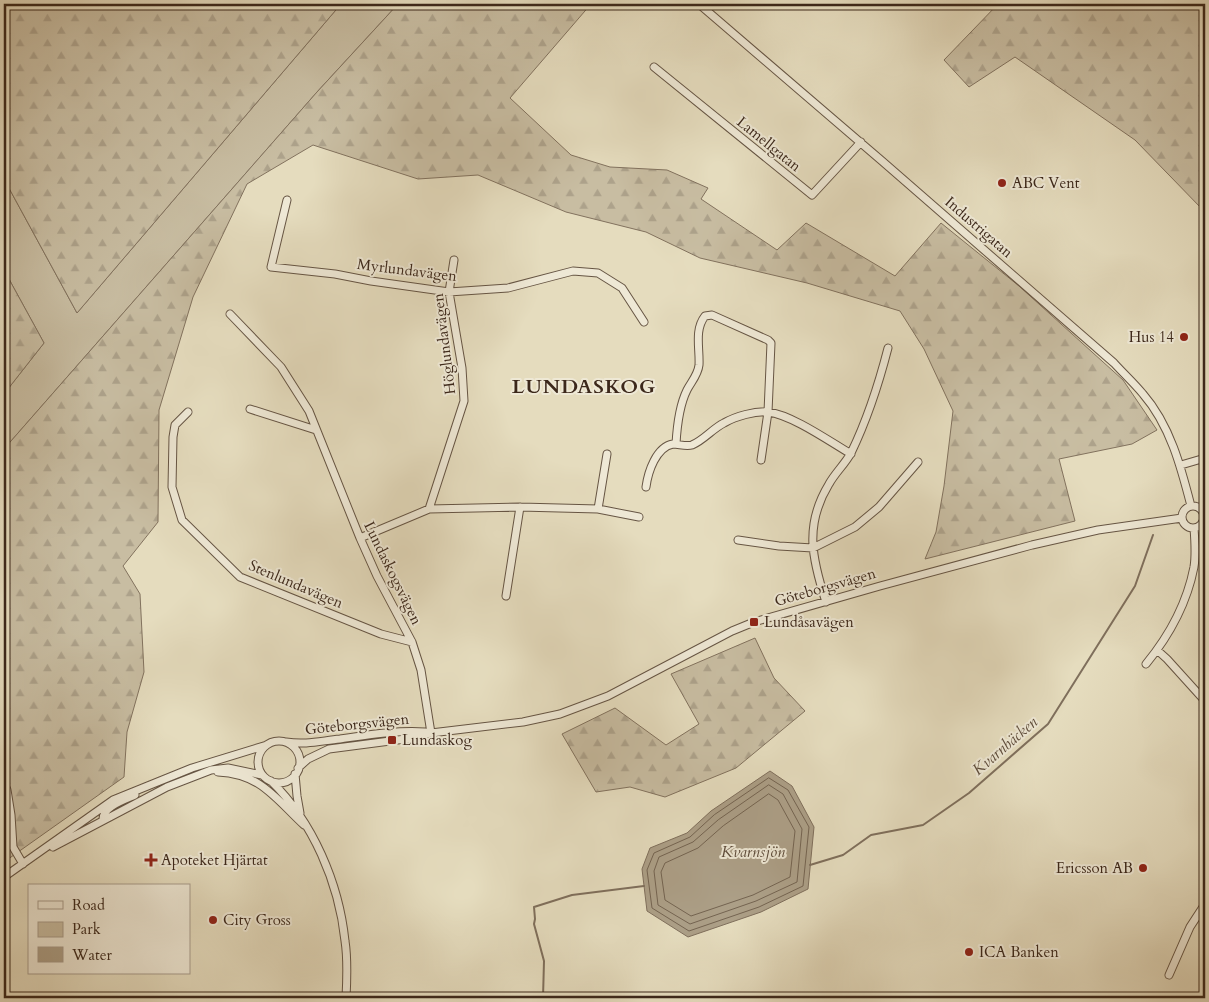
<svg xmlns="http://www.w3.org/2000/svg" width="1209" height="1002" font-family="Cardo,serif">
	<style>
		.green { fill: #c8bda2; stroke: #82725e }
		.forest { fill: url(#forest-firs); stroke: #82725e }
		.water { fill: #ac9f87; stroke: #7f6f5c }
		.lines { fill: none; stroke-linecap: round; stroke-linejoin: round }
		.shore { stroke: #746451; stroke-width: 1 }
		.stream { stroke: #7f6f5c; stroke-width: 2 }
		.minor-casing { stroke: #654; stroke-width: 9 }
		.minor { stroke: #eee8d5; stroke-width: 7 }
		.poi-dot { fill: #8f2418; stroke: #eee8d5; stroke-width: 2 }
		.labels { text-anchor: middle; dominant-baseline: central; stroke-width: 4; stroke-linejoin: round; paint-order: stroke }
		.street-label { font-size: 15px; fill: #3c281b; stroke: #eee8d5 }
		.poi-label { font-size: 15px; fill: #3c281b; stroke: #eee8d5; text-anchor: start }
		.water-label { font-size: 16px; font-style: italic; fill: #5e4c3b; stroke: #eee8d5 }
		.district-label { font-size: 20px; font-weight: bold; letter-spacing: 1px; fill: #3c281b; stroke: #eee8d5 }
	</style>
	<defs>
		<pattern id="forest-firs" width="22" height="20" patternUnits="userSpaceOnUse" patternTransform="scale(1.25)"><rect width="22" height="20" fill="#c8bda2"/><path d="M5 1l3.5 6h-7zM16 11l3.5 6h-7z" fill="#ada28b"/></pattern>
	</defs>
	<rect width="100%" height="100%" fill="#e5dcbe"/>
	<filter id="stains"><feTurbulence type="fractalNoise" baseFrequency=".004" numOctaves="4"/><feColorMatrix values="0 0 0 0 .2 0 0 0 0 .09 0 0 0 0 .02 0 0 0 .5 -.17"/></filter>
	<radialGradient id="worn" r=".72"><stop offset=".6" stop-color="#630" stop-opacity="0"/><stop offset="1" stop-color="#630" stop-opacity=".3"/></radialGradient>
	<!-- green -->
	<path class="green" d="M341 4H398L317 92 4 449V394L44 343 4 270V179L77 313Z"/>
	<!-- forest -->
	<path class="forest" d="M4 4H341L77 313 4 179Z
		M398 4H591L510 98 571 155 610 167 667 170 708 188 701 199 777 250 806 223 895 276 941 223 1019 286 1123 380 1157 430 1132 444 1059 459 1075 521 925 559 936 532 944 486 953 411 924 349 900 311 807 283 700 258 646 232 566 212 478 175 418 179 313 145 247 184 193 297 159 410 158 522 123 566 140 594 144 672 127 732 124 777 4 862V449L317 92Z
		M998 4H1205V233L1201 229 1202 209 1135 140 1015 57 969 87 944 60Z
		M4 270 44 343 4 394Z
		M755 638 774 678 805 711 736 768 665 797 630 787 596 792 562 734 615 708 666 745 699 724 671 674Z"/>
	<!-- water -->
	<path class="water" d="M770 771 792 786 814 827 808 889 761 912 688 937 647 911 642 869 650 848 687 833 711 811Z"/>
	<g class="lines">
		<!-- shore -->
		<path class="shore" d="M769 778 788 790 809 827 803 886 759 907 689 931 652 908 647 870 654 853 690 837 714 815Z
			M769 785 783 794 802 829 797 882 756 901 690 924 658 905 654 871 659 857 693 842 718 820Z
			M769 794 778 800 795 831 790 877 753 895 691 916 665 900 661 872 665 863 698 848 723 826Z"/>
		<!-- stream -->
		<path class="stream" d="M810 865 843 855 871 835 923 825 969 793 1048 724 1135 586 1153 535
			M543 998 544 961 534 924 535 919 534 907 572 895 644 886"/>
		<defs>
			<path id="minor" d="M699 4 882 161 1114 363C1123 373 1134 383 1143 394 1170 425 1181 467 1191 506
				M654 67 812 195 861 142
				M287 200 271 267 335 274 371 281 449 292 508 288 573 271 598 273 622 288 644 322
				M230 314 281 367 309 411 360 538 377 576 412 642 421 670 431 733
				M250 409 316 430
				M188 412 175 425 173 437 172 487 182 520 240 577 381 634 412 642
				M676 444C677 426 679 406 687 390 691 382 698 375 699 365 700 349 694 330 705 316L712 315 768 340 771 343 768 412 761 460
				M1181 465 1205 458
				M646 487C648 472 656 447 673 444 679 444 686 447 692 445 704 440 712 429 724 423 736 416 755 411 768 412 792 415 829 441 851 454
				M1182 517a11 11 0 1 1 22 0a11 11 0 1 1-22 0Z
				M429 509 464 401 462 368 449 292 454 260
				M598 509 607 454
				M360 538 429 509 520 507 598 509 639 517
				M738 540 779 546 813 548 855 527 879 507 918 462
				M506 596 520 507
				M826 602C812 559 804 525 829 484 835 473 845 464 851 453 867 420 879 383 888 348
				M1157 650 1167 659 1205 701
				M1146 664C1169 636 1187 603 1194 567 1196 555 1195 541 1194 528
				M258 762a21 21 0 1 1 42 0a21 21 0 1 1-42 0Z
				M286 742C306 745 320 741 340 739 368 735 397 730 425 732
				M298 768 308 759 329 749 413 738 431 733 523 722 560 714 608 696 732 631 754 622 880 586 1032 545 1098 530 1182 518
				M218 772C261 774 275 798 304 825
				M295 774 297 796 300 813
				M271 781C313 822 339 883 345 941 348 960 347 979 346 998
				M4 783 7 790 11 815 13 847 23 864
				M103 820C102 807 124 800 135 795
				M53 847 167 787 211 770 228 768 262 775
				M4 877 113 800 192 768 267 745
				M1169 975 1190 927 1205 904"/>
		</defs>
		<!-- minor casing -->
		<use href="#minor" class="minor-casing"/>
		<!-- minor -->
		<use href="#minor" class="minor"/>
	</g>
	<!-- markers -->
	<g class="poi-dot">
		<circle cx="1002" cy="183" r="5"/>
		<circle cx="1184" cy="337" r="5"/>
		<rect x="749" y="617" width="10" height="10" rx="2.5"/>
		<rect x="387" y="735" width="10" height="10" rx="2.5"/>
		<path d="M148.5 852.5h5v5h5v5h-5v5h-5v-5h-5v-5h5z"/>
		<circle cx="1143" cy="868" r="5"/>
		<circle cx="213" cy="920" r="5"/>
		<circle cx="969" cy="952" r="5"/>
	</g>
	<g class="labels">
		<!-- street labels -->
		<g class="street-label">
			<text transform="translate(769 144) rotate(39)">Lamellgatan</text>
			<text transform="translate(979 227) rotate(41)">Industrigatan</text>
			<text transform="translate(407 270) rotate(7)">Myrlundavägen</text>
			<text transform="translate(444 344) rotate(-97)">Höglundavägen</text>
			<text transform="translate(393 573) rotate(64)">Lundaskogsvägen</text>
			<text transform="translate(296 584) rotate(23)">Stenlundavägen</text>
			<text transform="translate(825 587) rotate(-16)">Göteborgsvägen</text>
			<text transform="translate(357 724) rotate(-6)">Göteborgsvägen</text>
		</g>
		<!-- poi labels -->
		<g class="poi-label">
			<text x="1012" y="183">ABC Vent</text>
			<text x="1174" y="337" text-anchor="end">Hus 14</text>
			<text x="764" y="622">Lundåsavägen</text>
			<text x="402" y="740">Lundaskog</text>
			<text x="161" y="860">Apoteket Hjärtat</text>
			<text x="1133" y="868" text-anchor="end">Ericsson AB</text>
			<text x="223" y="920">City Gross</text>
			<text x="979" y="952">ICA Banken</text>
		</g>
		<!-- water labels -->
		<g class="water-label">
			<text transform="translate(1005 746) rotate(-41)">Kvarnbäcken</text>
			<text x="753" y="852">Kvarnsjön</text>
		</g>
		<!-- district labels -->
		<g class="district-label">
			<text x="584" y="386">LUNDASKOG</text>
		</g>
	</g>
	<!-- margin -->
	<rect width="1209" height="1002" fill="none" stroke="#e5dcbe" stroke-width="20"/>
	<rect x="5" y="5" width="1199" height="992" fill="none" stroke="#3c281b" stroke-width="2.5"/>
	<rect x="10" y="10" width="1189" height="982" fill="none" stroke="#3c281b"/>
	<!-- legend -->
	<rect x="28" y="884" width="162" height="90" fill="#eee8d5" stroke="#a79b8b"/>
	<rect x="38" y="901" width="25" height="8" fill="#eee8d5" stroke="#a79b8b"/>
	<text x="72" y="910" font-size="15" fill="#3c281b">Road</text>
	<rect x="38" y="922" width="25" height="15" fill="#c8bda2" stroke="#a79b8b"/>
	<text x="72" y="934" font-size="15" fill="#3c281b">Park</text>
	<rect x="38" y="947" width="25" height="15" fill="#ac9f87" stroke="#a79b8b"/>
	<text x="72" y="960" font-size="15" fill="#3c281b">Water</text>
	<rect width="100%" height="100%" filter="url(#stains)"/>
	<rect width="100%" height="100%" fill="url(#worn)"/>
</svg>
